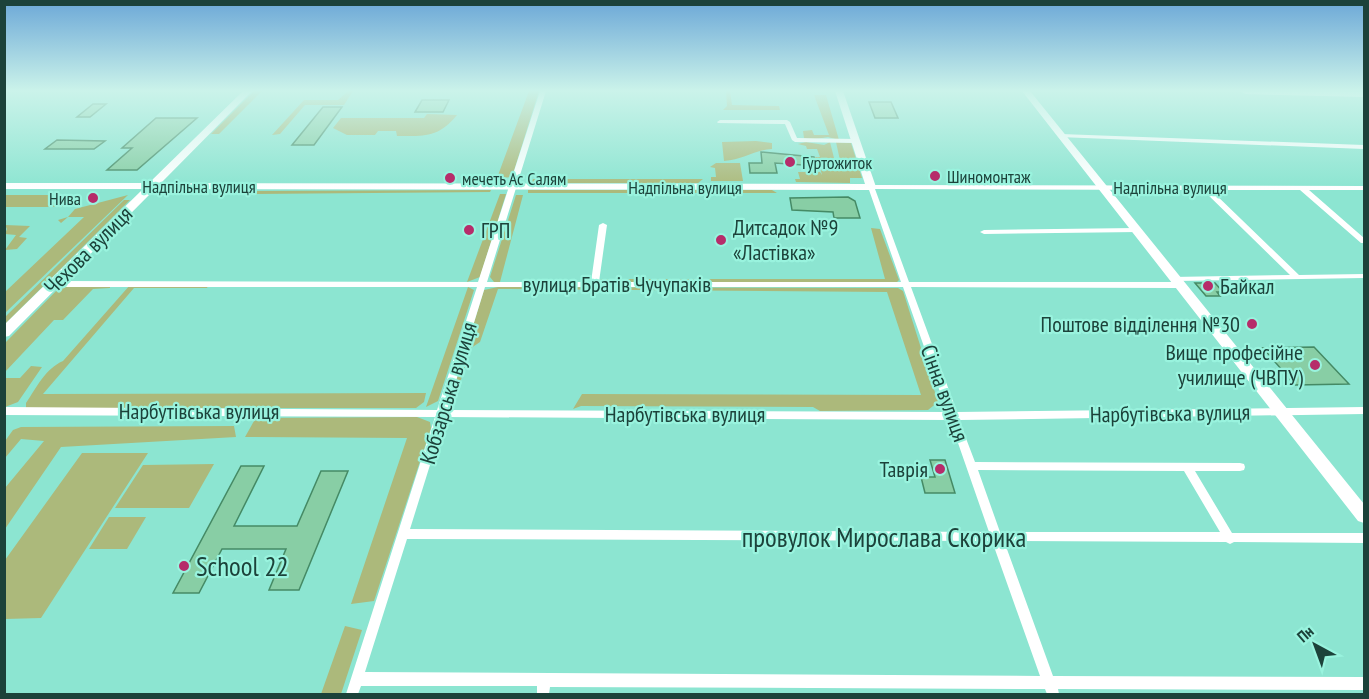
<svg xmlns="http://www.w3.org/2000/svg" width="1369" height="699" font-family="'PT Sans Narrow',sans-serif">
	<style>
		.green { fill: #acb97b }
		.building { fill: #88cea5; stroke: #458a65; stroke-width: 1.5 }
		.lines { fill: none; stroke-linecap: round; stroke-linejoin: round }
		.street { fill: #fff; fill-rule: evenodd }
		.secondary { fill: #fff; fill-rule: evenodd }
		.poi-dot { fill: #b62c6a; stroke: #99f3de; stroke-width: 2 }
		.labels { text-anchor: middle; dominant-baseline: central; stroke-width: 4.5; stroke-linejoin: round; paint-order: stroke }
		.far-poi-label { font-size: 18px; fill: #1c423a; stroke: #99f3de; text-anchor: start }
		.far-street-label { font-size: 18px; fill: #1c423a; stroke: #99f3de }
		.poi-label { font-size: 22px; fill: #1c423a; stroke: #99f3de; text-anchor: start }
		.street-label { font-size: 22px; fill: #1c423a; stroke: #99f3de }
		.near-street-label { font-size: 27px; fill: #1c423a; stroke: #99f3de }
		.near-poi-label { font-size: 27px; fill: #1c423a; stroke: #99f3de; text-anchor: start }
	</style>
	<rect width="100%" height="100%" fill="#8ce5d1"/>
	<!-- green -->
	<path class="green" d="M254 91H262L219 134H211Z
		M348 91H353L344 105H305L280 134 272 135 304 100H338Z
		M529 91H539L512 177 497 178Z
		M726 91H730L732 105 779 106 780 110H723L727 106Z
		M814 95H826L839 140 828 137 810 140 804 138 803 131 812 130 814 135H829Z
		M427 114 457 115C438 138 425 136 397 136L396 131H378L375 135H347L333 128 341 118H424Z
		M756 141 772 143V149C754 150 743 160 724 161L722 142Z
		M806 142 824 145 830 142 835 162 817 166 812 157H820L817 149H807L806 146 798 144Z
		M836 142 851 143 862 178H850V183L796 182 795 179H800L798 172H820L822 175 820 168 841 165Z
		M716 163H740L743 181H711V177H716L715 168 710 167Z
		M533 179H703L698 183H532Z
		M491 190 490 192 244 194 246 191Z
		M528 190H649L653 193H528Z
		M664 190H772L777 193H660Z
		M500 194H506L480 277 467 282Z
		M5 195H69L64 200 71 201 67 206 63 207H5Z
		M128 195 5 313V292L84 217H68L61 223 58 220 68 217 75 209Z
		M516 195H523L500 282H494L490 277Z
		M124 200H130L5 324V317Z
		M5 225 30 226 19 237 27 238 17 249 5 250 16 235 5 234 7 229Z
		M871 228 880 229 899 280 896 283H601V279H885Z
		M130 285 208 286 207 288H134L43 394 426 393 424 402 416 408H26V403C37 387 45 369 63 361Z
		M66 286H110V288L93 289 63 320H54L5 372V343L60 287Z
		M468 287 474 290 438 401 426 407Z
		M498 287 898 288 903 291 938 402 928 410 820 411 813 407 581 406 573 409 582 394 921 395 887 292 498 289 480 342 471 348 453 405 449 404 484 290Z
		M31 366 42 367 18 402 5 407V378H20Z
		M417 417 430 422 431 428 374 601 351 604 407 438 245 437 254 421 261 418Z
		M234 426 236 437 61 447 5 529V488L44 441 21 439 5 458V441L13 430 21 427Z
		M82 453H148L41 618 5 619V560Z
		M214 464 189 508H115L143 465Z
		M109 517H146L127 549H89Z
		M345 626 362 630 341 694H321Z"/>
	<!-- building -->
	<path class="building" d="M422 100H449L443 112H415Z
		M869 102H891L898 118H875Z
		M93 104H106L90 117H77Z
		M323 107H342L314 145H292Z
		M156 118H197L137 170H107L132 148H122Z
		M57 140 105 141 94 149H45Z
		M761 152 814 157 817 166 775 163 777 173H750L749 163H762Z
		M848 197 855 201 860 218H834L833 212 792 210 790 198Z
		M1195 283H1215L1223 292H1217L1220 296H1206Z
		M1314 347 1349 384 1295 385 1263 348Z
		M930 460H945L955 493H925L921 477H935Z
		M241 466H264L234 526H297L321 471H348L299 590H269L286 549H222L199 593H173Z"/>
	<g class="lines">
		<!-- street -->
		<path class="street" d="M540 91H546L487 282H591L599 225 603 223 607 225 599 282H901L868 187 871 185 1364 186V190H1309L1364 238V243H1361L1300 190H1211L1299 275 1364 274V278L1175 281 1171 279 1172 277 1290 275 1203 190 875 189 909 282H1180L1184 285 1180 288 911 287 957 412 1364 407V414L959 420 975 462 1240 463 1244 464 1245 467 1244 470 1240 471H1195L1232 533H1364V543L1234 542 1230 544 1226 542 1004 541 1053 676 1364 677V690L1058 689 1059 694H1047L1045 689 550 687 549 694H537V686H361L358 694H346L435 417 4 415V407L437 410 477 287H54L50 284 54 281 478 282ZM485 287H903L947 412 447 410ZM445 417 950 420 989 532 410 529ZM978 470 1184 471 1220 532H1000ZM407 539 992 541 1040 676 365 672Z
			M720 120H787L790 122 797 138 856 139 859 141 856 143 795 142 792 140 785 124 718 123 717 122Z
			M1061 134 1364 145V149L1059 137 1058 136Z
			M1135 228 1139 230 1138 232 984 234 980 232 984 230Z"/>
		<!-- secondary -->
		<path class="secondary" d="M243 91H252L161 183 865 184 835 91H843L876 187 871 190 155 189 9 336 4 337V325L143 189H4V183H149Z
			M1022 91H1030L1364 504V523L1358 521Z
			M1241 91 1364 92V97L1245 94Z"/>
	</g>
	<!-- sky -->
	<linearGradient id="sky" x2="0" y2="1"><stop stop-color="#6ca8d7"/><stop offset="0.48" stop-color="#cbf3ea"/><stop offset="1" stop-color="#cbf3ea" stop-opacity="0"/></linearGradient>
	<rect width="1369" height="189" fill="url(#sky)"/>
	<!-- markers -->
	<g class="poi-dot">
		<circle cx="790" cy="162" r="6"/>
		<circle cx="935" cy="176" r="6"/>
		<circle cx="450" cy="178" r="6"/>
		<circle cx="93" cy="198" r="6"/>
		<circle cx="469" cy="230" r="6"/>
		<circle cx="721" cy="240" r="6"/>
		<circle cx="1208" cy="286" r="6"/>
		<circle cx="1252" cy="324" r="6"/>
		<circle cx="1315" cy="365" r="6"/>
		<circle cx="940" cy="469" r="6"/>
		<circle cx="184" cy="566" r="6"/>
	</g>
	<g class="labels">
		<!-- far-poi labels -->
		<g class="far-poi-label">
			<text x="802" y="162">Гуртожиток</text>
			<text x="947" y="176">Шиномонтаж</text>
			<text x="462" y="178">мечеть Ас Салям</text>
			<text x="81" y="198" text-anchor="end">Нива</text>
		</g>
		<!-- far-street labels -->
		<g class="far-street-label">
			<text x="199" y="186">Надпільна вулиця</text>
			<text x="685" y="187">Надпільна вулиця</text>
			<text x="1170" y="187">Надпільна вулиця</text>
		</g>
		<!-- poi labels -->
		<g class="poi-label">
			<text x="733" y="227">Дитсадок №9<tspan x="733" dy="25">«Ластівка»</tspan></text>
			<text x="481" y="230">ГРП</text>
			<text x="1220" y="286">Байкал</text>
			<text x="1240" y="324" text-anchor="end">Поштове відділення №30</text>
			<text x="1303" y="352" text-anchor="end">Вище професійне<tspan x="1303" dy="25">училище (ЧВПУ)</tspan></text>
			<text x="928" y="469" text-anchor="end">Таврія</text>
		</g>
		<!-- street labels -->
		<g class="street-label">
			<text transform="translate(88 250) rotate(-45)">Чехова вулиця</text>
			<text x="617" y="284">вулиця Братів Чучупаків</text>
			<text transform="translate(448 393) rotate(-73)">Кобзарська вулиця</text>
			<text transform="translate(945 393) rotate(70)">Сінна вулиця</text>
			<text x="199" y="411">Нарбутівська вулиця</text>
			<text transform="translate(1170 413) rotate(-1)">Нарбутівська вулиця</text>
			<text x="685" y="414">Нарбутівська вулиця</text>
		</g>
		<!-- near-street labels -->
		<g class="near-street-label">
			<text x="884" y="537">провулок Мирослава Скорика</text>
		</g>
		<!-- near-poi labels -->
		<g class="near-poi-label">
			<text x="196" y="566">School 22</text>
		</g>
	</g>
	<!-- border -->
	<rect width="1369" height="699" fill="none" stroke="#1c423a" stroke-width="12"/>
	<!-- north arrow -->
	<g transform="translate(1315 645) rotate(319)" stroke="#99f3de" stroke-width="4.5" paint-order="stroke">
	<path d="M0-4.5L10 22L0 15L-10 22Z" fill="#1c423a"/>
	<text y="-9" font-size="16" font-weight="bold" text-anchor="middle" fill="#1c423a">Пн</text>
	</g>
</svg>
